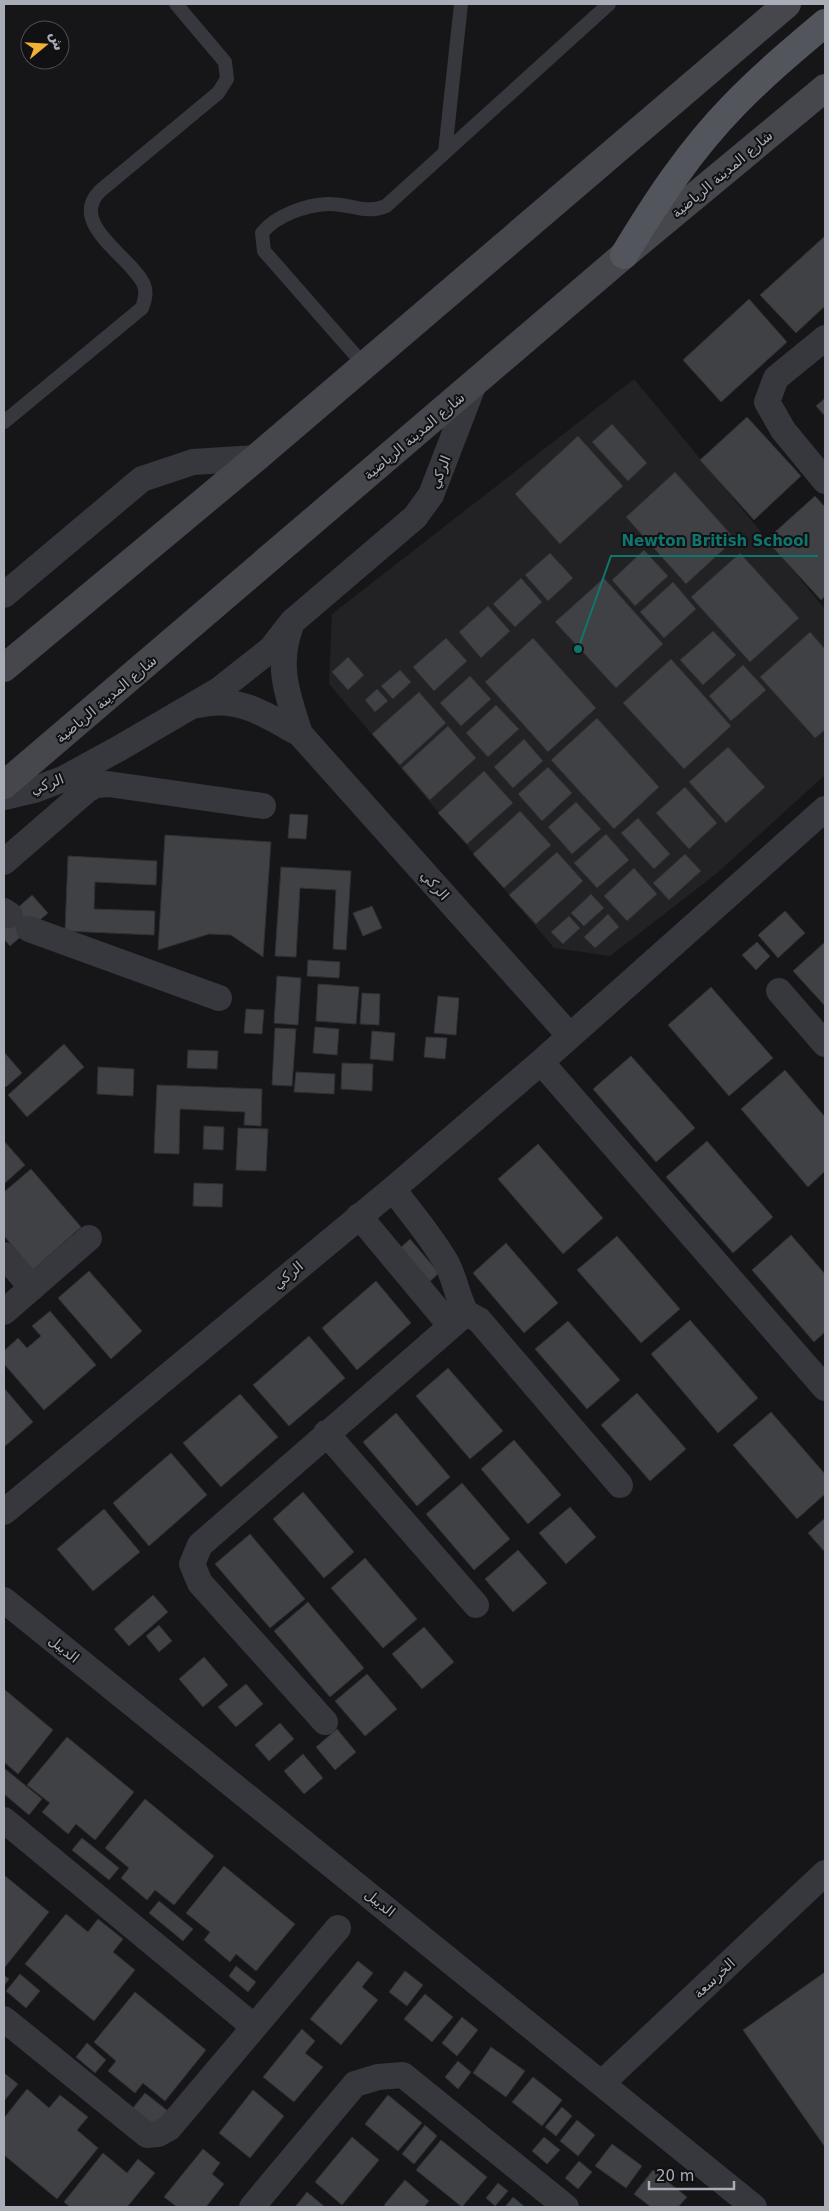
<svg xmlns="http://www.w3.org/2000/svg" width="829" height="2211" font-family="'DejaVu Sans',Cairo,sans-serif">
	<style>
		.built { fill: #222225 }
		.building { fill: #404145; stroke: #303034 }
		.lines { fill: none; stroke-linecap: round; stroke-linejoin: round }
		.lane { stroke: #37383d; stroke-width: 14 }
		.street { stroke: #37383d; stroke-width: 26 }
		.secondary { stroke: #45474d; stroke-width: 28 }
		.primary { stroke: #53555c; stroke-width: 28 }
		.labels { text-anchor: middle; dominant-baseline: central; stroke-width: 4; stroke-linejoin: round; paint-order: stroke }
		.street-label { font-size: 14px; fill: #a8adb8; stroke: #111113 }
		.leader { fill: none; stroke: #0f766e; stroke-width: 2 }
		.callout-dot { fill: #0f766e; stroke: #111113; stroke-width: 2 }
		.callout-label { font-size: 15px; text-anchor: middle; font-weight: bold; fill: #0f766e; stroke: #111113; stroke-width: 4; stroke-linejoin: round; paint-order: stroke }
	</style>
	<rect width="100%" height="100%" fill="#161618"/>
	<!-- built -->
	<path class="built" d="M634 379 825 609V775L716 874 610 956 554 948 329 684 332 614Z"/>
	<!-- building -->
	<path class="building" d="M825 236V306L796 333 760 295Z
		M749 299 787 342 721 402 683 360Z
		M825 398V416L816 406Z
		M747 417 801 476 754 520 700 460Z
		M612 424 647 463 628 481 592 442Z
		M578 436 623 486 560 544 515 494Z
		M675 472 735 539 686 584 626 517Z
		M815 496 825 507V596L821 600 766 540Z
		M644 550 668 576 635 606 612 580Z
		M550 553 573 578 548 601 525 575Z
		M740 553 799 618 750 662 691 597Z
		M521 578 542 602 515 627 493 604Z
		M604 578 663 644 616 688 555 622Z
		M673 582 696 609 664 638 640 612Z
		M488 606 510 631 481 658 459 632Z
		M713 631 736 655 703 685 680 660Z
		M810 632 825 649V730L815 738 760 677Z
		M446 638 467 661 434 691 413 667Z
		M533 638 596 708 548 752 485 682Z
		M348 657 364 675 348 690 332 672Z
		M671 659 731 726 684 769 623 703Z
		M743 665 766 690 731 721 709 696Z
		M400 670 411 682 393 699 381 686Z
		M470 676 491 699 461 726 440 703Z
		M377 689 388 701 375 712 365 700Z
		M419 692 446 723 400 765 372 734Z
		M496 705 519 729 488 757 466 733Z
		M597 718 659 787 614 829 551 760Z
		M448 726 476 758 430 800 402 768Z
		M524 739 543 761 513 788 494 767Z
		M728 747 765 787 726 823 689 782Z
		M548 767 572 793 542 821 518 794Z
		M484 771 513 803 467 844 438 813Z
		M685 787 717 823 689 849 656 813Z
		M576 802 601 829 572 854 548 827Z
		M520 811 551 845 504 888 473 854Z
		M290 814 308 815 306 839 288 838Z
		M638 818 670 854 654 869 621 833Z
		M606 834 629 860 597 888 574 863Z
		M165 835 271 842 263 957 231 935 209 934 158 950Z
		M557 852 583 881 536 924 509 895Z
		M685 854 701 871 669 900 653 883Z
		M68 856 157 861 156 885 95 882 94 909 155 911 154 935 65 931Z
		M281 867 351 871 346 950 333 949 336 890 300 888 296 957 275 956Z
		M634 868 657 894 627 921 604 896Z
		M591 894 604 908 584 926 571 913Z
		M32 895 48 913 10 946 4 939V920Z
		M372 906 382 928 363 936 353 913Z
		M785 911 805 933 778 958 758 935Z
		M608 914 619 927 595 948 584 937Z
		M569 916 580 928 563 944 551 932Z
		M757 942 770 956 756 970 742 955Z
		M825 942V1006L793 971Z
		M308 960 340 962 339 978 307 976Z
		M277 976 301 978 298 1025 274 1023Z
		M318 984 359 987 356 1024 316 1021Z
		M711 987 773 1058 729 1096 668 1025Z
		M362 993 380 994 379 1025 360 1024Z
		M438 996 459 998 456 1035 434 1033Z
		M246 1009 264 1010 262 1034 244 1033Z
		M315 1027 339 1029 337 1055 313 1053Z
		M275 1028 296 1029 292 1086 272 1085Z
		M372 1031 395 1033 393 1061 370 1059Z
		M426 1037 447 1038 445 1059 424 1057Z
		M64 1044 84 1067 27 1117 8 1095Z
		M188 1050 218 1051 217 1069 187 1068Z
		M4 1052 22 1073 6 1087 4 1085Z
		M631 1056 695 1128 656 1162 593 1089Z
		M342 1063 373 1064 372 1091 341 1089Z
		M98 1067 134 1069 133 1096 97 1094Z
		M785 1070 825 1117V1171L808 1187 741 1109Z
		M296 1072 335 1074 334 1094 294 1092Z
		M157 1085 262 1089 261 1126 244 1125 245 1112 180 1109 179 1154 154 1153Z
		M204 1126 224 1127 223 1150 203 1149Z
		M238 1128 268 1129 266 1171 236 1170Z
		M4 1141 25 1165 4 1184Z
		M707 1141 773 1217 733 1253 666 1177Z
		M538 1144 603 1218 563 1254 498 1179Z
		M31 1169 81 1227 33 1270 4 1236V1192Z
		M194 1183 223 1184 222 1207 193 1206Z
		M791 1235 825 1274V1332L814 1342 752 1270Z
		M617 1236 680 1309 641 1343 577 1270Z
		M410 1239 439 1273 427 1284 398 1250Z
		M506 1243 558 1303 524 1333 473 1273Z
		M89 1271 142 1331 111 1359 58 1298Z
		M376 1281 411 1323 357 1370 322 1328Z
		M50 1311 96 1365 44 1410 4 1364V1351L18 1338 27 1348 41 1336 32 1326Z
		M690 1320 758 1398 718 1433 651 1354Z
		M568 1321 620 1380 587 1409 535 1349Z
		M309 1336 345 1378 289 1426 253 1385Z
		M448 1368 503 1431 470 1459 416 1396Z
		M4 1388 33 1422 4 1447Z
		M637 1393 686 1449 650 1481 601 1425Z
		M240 1394 278 1437 221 1487 183 1443Z
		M771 1412 825 1474V1494L797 1519 733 1445Z
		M396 1413 450 1477 417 1506 363 1442Z
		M514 1440 561 1495 528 1524 481 1469Z
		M171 1453 207 1495 149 1546 113 1503Z
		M462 1483 510 1539 474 1570 426 1514Z
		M303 1492 354 1552 324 1578 273 1519Z
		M570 1507 596 1537 566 1564 539 1533Z
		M104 1509 140 1552 93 1591 57 1549Z
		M825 1518V1552L808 1533Z
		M250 1534 305 1599 270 1628 215 1564Z
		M518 1550 547 1583 513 1612 485 1579Z
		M365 1558 417 1619 383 1648 331 1588Z
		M153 1595 168 1612 129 1646 114 1629Z
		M308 1602 364 1668 330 1697 274 1631Z
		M159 1625 172 1641 159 1652 146 1636Z
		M424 1627 454 1662 422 1689 392 1654Z
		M204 1657 228 1685 203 1707 179 1679Z
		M367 1674 397 1709 365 1736 335 1701Z
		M246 1684 263 1704 236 1727 218 1707Z
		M4 1689 53 1730 18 1774 4 1762Z
		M280 1723 294 1739 269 1761 255 1745Z
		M337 1729 356 1752 335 1770 316 1747Z
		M67 1737 134 1792 95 1840 76 1824 68 1834 42 1812 50 1803 27 1785Z
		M303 1754 323 1778 304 1794 284 1771Z
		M4 1768 42 1799 29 1815 4 1794Z
		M145 1799 214 1856 174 1905 155 1890 147 1900 121 1878 129 1868 105 1848Z
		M82 1838 119 1868 109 1880 72 1850Z
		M224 1866 295 1924 256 1971 236 1954 230 1962 204 1940 210 1932 186 1913Z
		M4 1875 49 1912 5 1967 4 1966Z
		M159 1901 193 1929 183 1941 149 1913Z
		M66 1914 88 1932 98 1919 123 1939 113 1952 135 1970 94 2021 25 1964Z
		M358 1961 373 1973 362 1987 378 2000 341 2045 310 2019Z
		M236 1966 256 1982 248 1992 229 1976Z
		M405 1971 423 1985 407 2006 389 1992Z
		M825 1972V2147L743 2030Z
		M20 1974 40 1991 26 2008 6 1991Z
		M4 1975 9 1979 4 1986Z
		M135 1992 206 2050 165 2101 143 2083 135 2093 108 2071 116 2061 94 2042Z
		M425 1994 453 2017 432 2042 404 2019Z
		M462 2017 478 2030 457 2056 442 2043Z
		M302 2029 315 2041 305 2053 323 2067 294 2102 263 2077Z
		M87 2043 106 2060 95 2073 76 2057Z
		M491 2047 525 2071 506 2097 473 2073Z
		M458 2061 471 2072 458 2089 445 2077Z
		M4 2073 18 2084 4 2101Z
		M533 2077 562 2100 542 2126 512 2102Z
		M27 2089 49 2108 60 2095 88 2117 77 2130 98 2148 57 2199 4 2155V2118Z
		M253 2090 284 2116 250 2158 219 2133Z
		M145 2093 168 2111 155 2127 133 2108Z
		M388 2095 422 2123 398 2151 365 2124Z
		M562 2107 572 2116 556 2136 545 2127Z
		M577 2120 595 2135 578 2156 560 2141Z
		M425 2125 437 2136 414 2164 402 2154Z
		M352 2137 379 2160 342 2205 315 2182Z
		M544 2137 560 2150 547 2164 532 2151Z
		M441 2140 487 2177 462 2207 416 2170Z
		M612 2144 642 2166 626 2188 595 2166Z
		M203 2149 220 2163 212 2174 224 2184 206 2207H177L164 2197Z
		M103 2153 127 2173 138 2159 155 2173 127 2207H70L64 2202Z
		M579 2161 592 2172 578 2189 565 2178Z
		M653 2170 687 2197 678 2207H651L634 2194Z
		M405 2180 429 2201 424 2207H387L384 2205Z
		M498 2183 508 2191 495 2206 486 2198Z
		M307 2192 325 2207H295Z
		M513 2197 525 2207H505Z"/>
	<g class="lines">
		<!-- lane -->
		<path class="lane" d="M445 152 461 4
			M364 365 264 251 262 233C276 215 306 205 328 204 350 203 364 215 386 206L609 4
			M4 422 142 308C145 300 147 293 144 285 132 257 67 224 100 191L218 93 227 79 225 62 176 4"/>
		<!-- street -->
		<path class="street" d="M825 338 776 378 767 402 783 430 825 481
			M4 595 142 479 193 462 256 458
			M290 628C276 667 288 696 300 734
			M199 705C238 695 268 716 300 734L570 1036
			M4 797 34 790 63 779 118 749 219 690 271 649 292 622 415 517 431 495 473 386
			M4 862 87 790 96 785 108 784 263 806
			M4 911 10 915
			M29 929 219 998
			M779 991 825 1044
			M541 1062 825 1388
			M393 1189C411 1213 431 1236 446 1262 455 1278 457 1297 466 1313
			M359 1216 450 1325
			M4 1255 32 1288
			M4 1312 89 1238
			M326 1433 476 1605
			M4 1512 393 1189 541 1062 825 809
			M4 1600 754 2207
			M325 1722 200 1583 192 1564 200 1545 466 1313 479 1320 620 1485
			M4 1820 253 2026
			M4 2019 147 2135 158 2134 169 2128 338 1928
			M602 2083 825 1873
			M252 2207 355 2084 378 2077 403 2075 566 2207"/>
		<!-- secondary -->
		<path class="secondary" d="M4 668 256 458 787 4
			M4 785 624 255 825 88"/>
		<!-- primary -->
		<path class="primary" d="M624 255C656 202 690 150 734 105 763 75 794 49 825 23"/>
	</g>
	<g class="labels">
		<!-- street labels -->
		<g class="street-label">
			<text transform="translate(722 174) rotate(-40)">شارع المدينة الرياضية</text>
			<text transform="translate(414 436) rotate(-40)">شارع المدينة الرياضية</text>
			<text transform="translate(440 472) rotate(-68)">الركي</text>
			<text transform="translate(106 699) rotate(-40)">شارع المدينة الرياضية</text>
			<text transform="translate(47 784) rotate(-21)">الركي</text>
			<text transform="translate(435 885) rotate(48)">الركي</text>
			<text transform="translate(288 1275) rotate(-40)">الركي</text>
			<text transform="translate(64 1649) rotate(39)">الديبل</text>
			<text transform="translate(380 1903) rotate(39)">الديبل</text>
			<text transform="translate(714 1978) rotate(-43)">الخرسعة</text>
		</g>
	</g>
	<!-- callouts -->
	<path class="leader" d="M578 649L611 556H818"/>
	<circle class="callout-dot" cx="578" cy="649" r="5"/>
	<g class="callout-label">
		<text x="715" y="546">Newton British School</text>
	</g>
	<!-- border -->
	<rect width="829" height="2211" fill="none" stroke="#a8adb8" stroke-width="10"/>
	<!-- north arrow -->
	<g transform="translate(45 45) rotate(72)"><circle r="24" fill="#111113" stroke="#4d4f55"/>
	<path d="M0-4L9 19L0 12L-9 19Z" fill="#f2b134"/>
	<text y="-8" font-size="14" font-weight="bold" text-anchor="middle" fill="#a8adb8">ش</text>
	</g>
	<!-- scale -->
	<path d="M649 2181v8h85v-8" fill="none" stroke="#a8adb8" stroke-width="2.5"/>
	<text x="656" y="2181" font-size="15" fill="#a8adb8" stroke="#111113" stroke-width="4" paint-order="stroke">20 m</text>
</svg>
